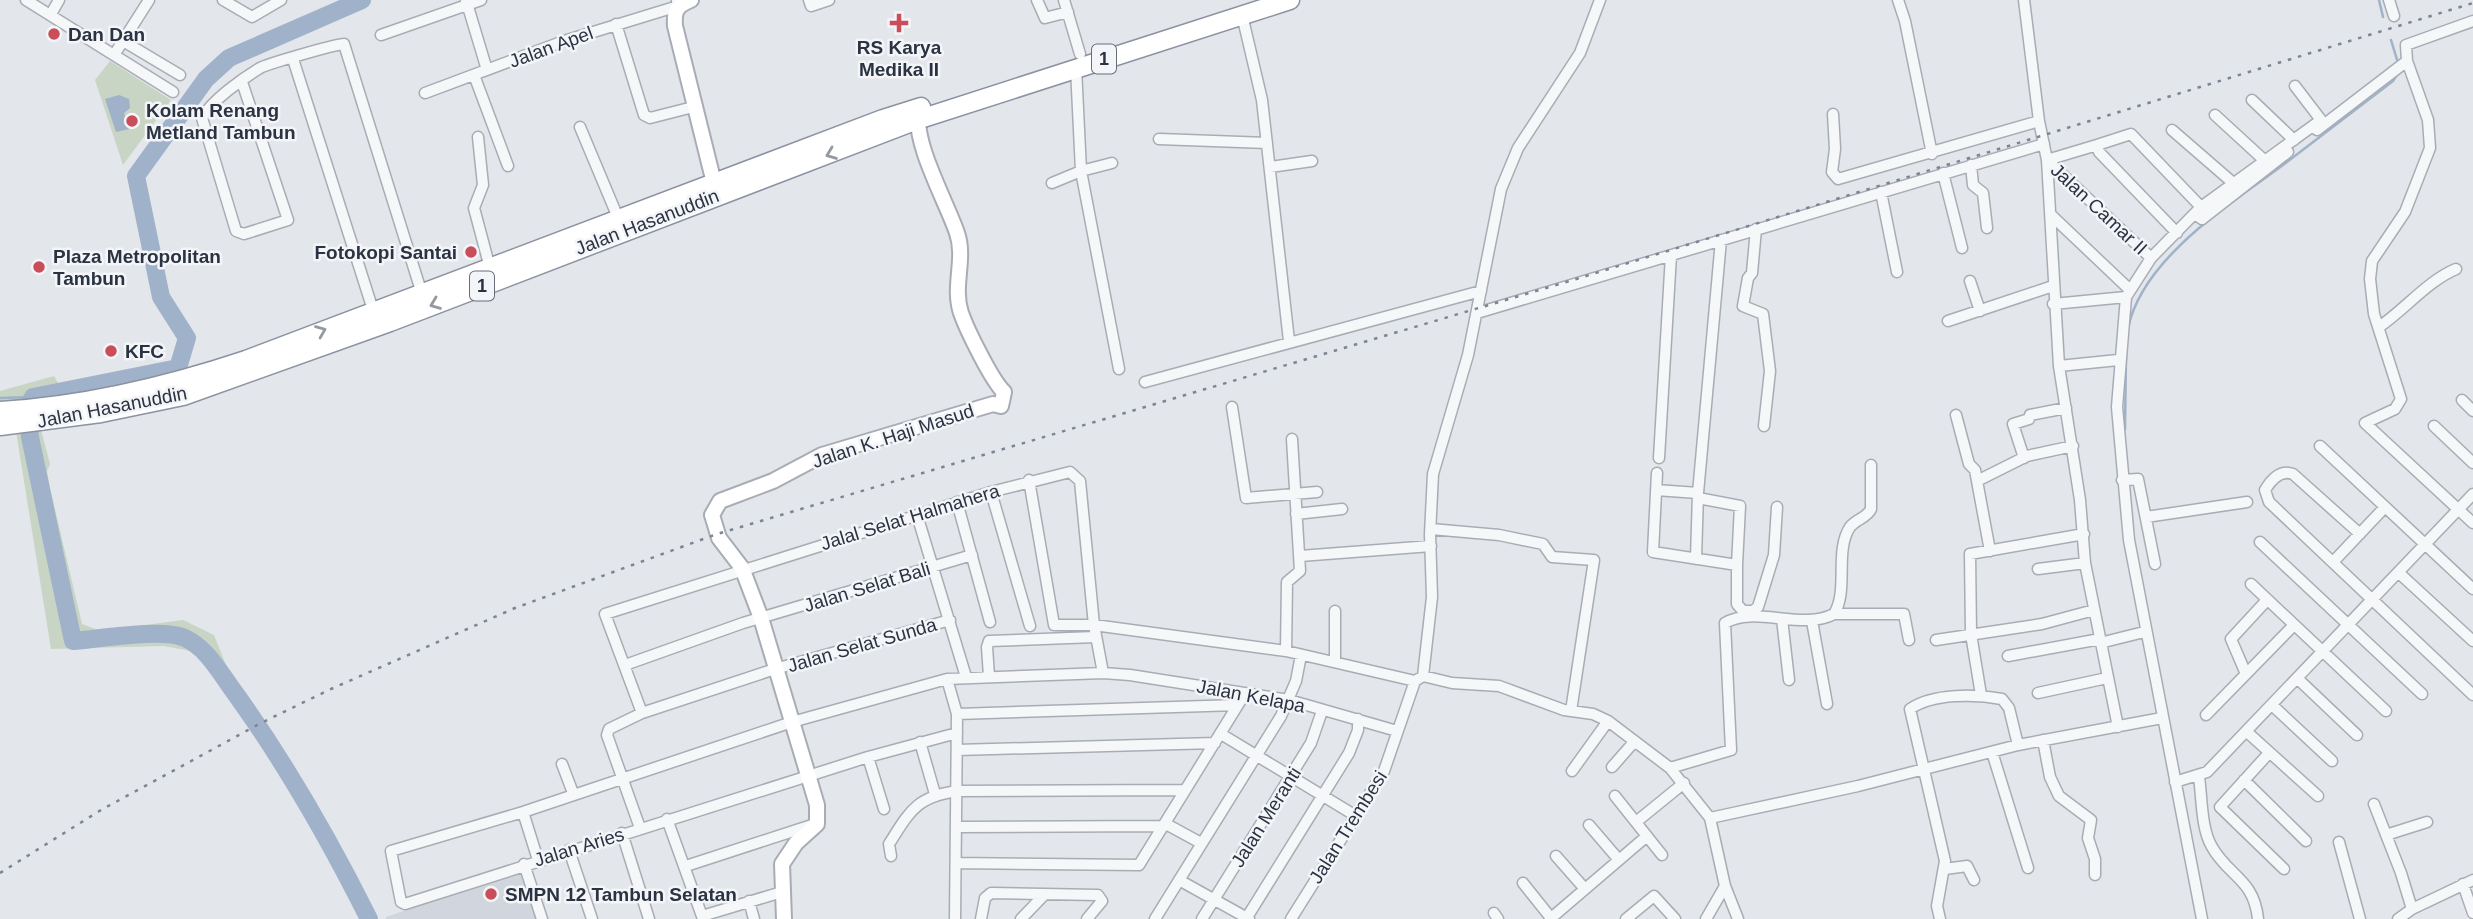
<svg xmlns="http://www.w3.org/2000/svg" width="2473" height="919" font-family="Arial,sans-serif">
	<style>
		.built { fill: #d1d5dd }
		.green { fill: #c8d4c4 }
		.water { fill: #a0b2c9 }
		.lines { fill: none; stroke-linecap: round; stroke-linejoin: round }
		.stream { stroke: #a0b2c9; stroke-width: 2.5 }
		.river { stroke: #a0b2c9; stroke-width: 18 }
		.street-casing { stroke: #a8adb5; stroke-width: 13 }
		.secondary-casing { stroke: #a8adb5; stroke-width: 18 }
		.highway-casing { stroke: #8b92a1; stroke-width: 21 }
		.street { stroke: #f6f7f9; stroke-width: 10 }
		.secondary { stroke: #fff; stroke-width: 14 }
		.highway { stroke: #fff; stroke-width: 18 }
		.rail { stroke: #7d8494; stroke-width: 2.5; stroke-dasharray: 3.5 7; stroke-linecap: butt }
		.oneway { stroke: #9599a0 }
		.poi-dot { fill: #ca4e5a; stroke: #f3f5f8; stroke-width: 2.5 }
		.labels { text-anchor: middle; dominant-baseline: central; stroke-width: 5; stroke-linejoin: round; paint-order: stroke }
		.shield { fill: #f3f5f8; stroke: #676d79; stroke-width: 2 }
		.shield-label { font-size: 18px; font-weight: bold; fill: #2b3342 }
		.poi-label { font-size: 19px; font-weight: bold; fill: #2b3342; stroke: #f3f5f8; text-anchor: start }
		.street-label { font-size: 19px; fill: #2b3342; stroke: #f3f5f8 }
	</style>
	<rect width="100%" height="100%" fill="#e3e6eb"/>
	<!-- built -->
	<path class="built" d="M521 870 537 919H386V917Z"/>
	<!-- green -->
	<path class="green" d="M110 61 171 100 123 165 95 80Z
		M54 376 61 388 63 405 0 411V391Z
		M39 422 50 464 47 472 50 488 82 624 101 631 183 620 214 635 230 675 258 719 247 725 196 652 164 646 51 649 15 425Z"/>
	<!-- water -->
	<path class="water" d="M119 95 129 99 130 108 124 113 129 129 116 132 105 99Z"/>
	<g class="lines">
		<!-- stream -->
		<path class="stream" d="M2379 0 2383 17
			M2391 40 2398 63
			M2128 328C2143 258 2229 205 2283 165 2320 137 2356 109 2393 81L2400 70
			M0 398 33 397
			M2125 429 2126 355"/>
		<!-- river -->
		<path class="river" d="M362 0 229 58 206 79 136 176 161 297 187 338 178 368 33 397 27 408 30 437 73 641C100 639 162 628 185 638 208 649 220 673 235 693 286 764 330 841 369 919"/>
		<defs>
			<path id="street" d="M26 0 173 92
				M223 0 252 17 281 0
				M466 0 487 70
				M809 0 811 6 829 0
				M1037 0 1045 18 1068 12
				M1064 0 1080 54
				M1898 0 1905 21 1932 154
				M2024 0 2039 121 2047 160 2059 366 2080 500 2085 563 2118 727
				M2389 0 2394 16
				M51 14 59 0
				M1242 15 1262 100 1289 341
				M2473 21 2406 45 2407 61 2428 120 2430 148 2405 212 2372 261 2370 279 2374 314 2401 399 2395 409 2365 423 2473 523
				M616 24 644 115 650 118 697 106
				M381 35 481 0
				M123 41 180 75
				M114 55 149 0
				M293 59 373 310
				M1076 68 1081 171 1119 369
				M474 75 508 166
				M242 82 288 220 244 234 236 231 202 118C212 100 242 79 260 68 267 64 336 44 344 44L422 294
				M425 93 564 41 678 6 677 1
				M2252 100 2294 140
				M1833 114 1835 149 1832 172 1838 179 2039 121
				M2215 115 2264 160
				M580 127 619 220
				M2172 130 2232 182
				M2317 130 2407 61
				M478 137 483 185 474 208 490 268
				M1159 139 1267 143
				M2047 160 2151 258
				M2047 160 2097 145
				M1971 165 1973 185 1983 193 1987 228
				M1270 167 1312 161
				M1943 173 1962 248
				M1052 183 1081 171 1112 163
				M1881 192 1897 272
				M2051 215 2128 288
				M2196 215 2202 219 2288 152
				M1756 229 1752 273 1748 278 1743 306 1763 314 1770 371 1764 426
				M2177 233 2099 152 2097 145 2131 134 2201 207
				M1970 281 1980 311
				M2053 304 2126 297
				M1477 313 2044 144
				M1948 321 2053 286
				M2379 327C2404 310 2429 280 2456 269
				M2059 366 2118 360
				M1145 382 1481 291
				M2462 400 2473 411
				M1232 407 1246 498 1317 492
				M1956 415 1969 464 1975 470 1990 551
				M2434 426 2473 463
				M2320 446 2473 589
				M1659 458 1671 255
				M2024 458 2013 424 2029 419 2030 415 2066 408
				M1657 473 1653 552 1737 565 1740 506 1698 498
				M1029 480 1054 625H1094L1286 651 1415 681
				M2122 480 2138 479 2155 564
				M1977 481 2027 456 2073 446
				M1656 490 1698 493
				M991 492 1030 626
				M957 502 990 622
				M1296 514 1342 509
				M917 515 966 677
				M2146 517 2247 502
				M1431 529 1499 535 1543 544 1552 557 1594 560 1571 711
				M2360 534 2293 474C2280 469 2271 480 2265 490L2269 502 2473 695
				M2260 542 2422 694
				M1300 556 1431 546
				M1696 559 1698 493 1721 240
				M2333 562 2385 507
				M1737 565V604L1743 611H1753L1758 607 1774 555 1777 507
				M2038 569 2085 563
				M2399 573 2473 641
				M2251 584 2386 711
				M1834 614H1904L1909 640
				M1782 619 1789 680
				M1812 621 1827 704
				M1936 640 2042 624 2094 610
				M2100 643 2144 632
				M1286 651 1287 582 1300 571 1292 439
				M2008 656 2100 639
				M1335 661V611
				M625 665 743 623 972 555
				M2246 674 2231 639 2267 600
				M989 676 987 647 989 641 1096 637
				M1423 676 1432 597 1430 534 1433 474 1468 355 1501 189 1518 148 1580 53 1600 0
				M2297 678 2357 735
				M947 679 957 714 955 919
				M2038 693 2107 678
				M1981 695 1971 634 1970 554 2084 534
				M2272 705 2332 761
				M642 713 605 614 991 492 1070 472 1080 481 1094 625 1103 673
				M957 714 1238 705
				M2206 715 2294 625
				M2247 732 2318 796
				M957 733 868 757 405 904 401 902 391 851 523 812 792 722 947 679 1103 673 1130 675 1289 700 1397 731
				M1221 734 1356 816
				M2043 740 2050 777 2059 796 2091 820 2088 838 2095 859V875
				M920 742 935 794
				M957 750 1215 743
				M1992 752 2028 868
				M2269 753 2220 807 2284 869
				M868 757 884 809
				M562 764 573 793
				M1612 767 1634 742
				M1670 768 1731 750 1725 623C1754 605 1802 631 1834 614 1849 590 1834 551 1850 527 1856 519 1867 518 1871 509V465
				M1572 771 1608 721
				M2199 777C2202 797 2201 829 2212 847 2229 877 2254 879 2258 919
				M2244 780 2306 841
				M2175 782 2207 772 2473 494
				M1615 796 1662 855
				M2374 804 2401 873 2412 909 2398 919
				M523 812 538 860
				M1710 818 1858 786 2018 745 2162 718
				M667 819 703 919
				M1636 822 1684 783
				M1166 824 1201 843
				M1589 825 1619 860
				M958 827 1165 826
				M640 828 607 735 609 729 642 713 775 669 950 620
				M622 833 649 919
				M2386 835 2427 822
				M2339 842 2360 919
				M569 850 592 919
				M891 856 889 844C910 811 916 797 957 791L1184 790
				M1556 856 1585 889
				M956 863 1139 865 1244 695
				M524 864 542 919
				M686 866 815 824
				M1945 869 1967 866 1974 880
				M1179 880 1249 919
				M1523 883 1551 918
				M2463 884 2473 913
				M749 901 754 919
				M2412 909 2473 880
				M1494 913 1498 919
				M702 916 782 892
				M981 919 985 898 991 893 1098 895 1102 901 1087 919
				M1021 919 1044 895
				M1155 919 1281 716 1296 681 1301 655
				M1202 919 1311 743 1322 711
				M1246 919 1349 753 1358 730V719
				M1291 919 1384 771 1415 681 1423 676 1452 683 1499 686 1564 710 1593 714 1608 721 1670 768 1710 818 1725 886 1738 919
				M1550 919 1647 836
				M1626 919 1654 896 1675 919
				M1706 919 1725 886
				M1940 919 1937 906 1945 861 1910 709C1933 693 1976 694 2002 699L2009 708 2018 745
				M2202 919 2129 540 2117 407 2126 297 2151 258 2201 207 2321 120 2295 86"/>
			<path id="secondary" d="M691 0C676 6 674 11 675 26L716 191
				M784 919 782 864 796 843 817 824V805L761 618 742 568 719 538 712 515 720 501 773 481 822 455 993 404 1001 406 1004 392C992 381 967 330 961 313 952 286 966 259 957 233 947 203 912 141 919 112"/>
			<path id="highway" d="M0 411C85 406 165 387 246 360L883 119 921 107
				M0 426 101 413 183 396 390 322 917 120 1290 0"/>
		</defs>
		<!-- street casing -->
		<use href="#street" class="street-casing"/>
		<!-- secondary casing -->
		<use href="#secondary" class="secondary-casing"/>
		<!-- highway casing -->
		<use href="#highway" class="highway-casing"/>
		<!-- street -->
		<use href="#street" class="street"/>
		<!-- secondary -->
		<use href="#secondary" class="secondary"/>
		<!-- highway -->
		<use href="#highway" class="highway"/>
		<!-- rail -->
		<path class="rail" d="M0 873 101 810 261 723 331 689 515 608 717 534 1573 280 2473 3"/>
	</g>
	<!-- one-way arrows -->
	<defs><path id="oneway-chevron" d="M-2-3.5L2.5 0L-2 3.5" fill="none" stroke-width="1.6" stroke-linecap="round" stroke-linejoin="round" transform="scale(1.75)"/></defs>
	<g class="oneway">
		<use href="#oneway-chevron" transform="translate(831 154) rotate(159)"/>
		<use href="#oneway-chevron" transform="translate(435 304) rotate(159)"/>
		<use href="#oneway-chevron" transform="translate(321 331) rotate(-22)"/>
	</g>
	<!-- markers -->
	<g class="poi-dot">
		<path d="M895.5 12.5h7v7h7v7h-7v7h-7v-7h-7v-7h7z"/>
		<circle cx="54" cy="34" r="7"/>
		<circle cx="132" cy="121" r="7"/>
		<circle cx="471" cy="252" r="7"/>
		<circle cx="39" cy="267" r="7"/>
		<circle cx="111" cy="351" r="7"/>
		<circle cx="491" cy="894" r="7"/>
	</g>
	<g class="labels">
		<!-- shield labels -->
		<g class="shield">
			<rect x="1092" y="44.5" width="24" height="29" rx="5"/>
			<rect x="470" y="271.5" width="24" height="29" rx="5"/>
		</g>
		<g class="shield-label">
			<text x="1104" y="59">1</text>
			<text x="482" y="286">1</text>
		</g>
		<!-- poi labels -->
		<g class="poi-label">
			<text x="68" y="34">Dan Dan</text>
			<text x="899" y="47" text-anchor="middle">RS Karya<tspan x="899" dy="22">Medika II</tspan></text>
			<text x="146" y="110">Kolam Renang<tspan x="146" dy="22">Metland Tambun</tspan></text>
			<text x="457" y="252" text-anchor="end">Fotokopi Santai</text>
			<text x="53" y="256">Plaza Metropolitan<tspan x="53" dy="22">Tambun</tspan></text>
			<text x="125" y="351">KFC</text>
			<text x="505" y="894">SMPN 12 Tambun Selatan</text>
		</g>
		<!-- street labels -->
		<g class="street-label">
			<text transform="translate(551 47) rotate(-20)">Jalan Apel</text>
			<text transform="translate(2099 209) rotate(43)">Jalan Camar II</text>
			<text transform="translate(647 222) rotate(-21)">Jalan Hasanuddin</text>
			<text transform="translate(112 407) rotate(-11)">Jalan Hasanuddin</text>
			<text transform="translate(893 436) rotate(-18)">Jalan K. Haji Masud</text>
			<text transform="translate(910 517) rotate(-17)">Jalal Selat Halmahera</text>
			<text transform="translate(867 587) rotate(-17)">Jalan Selat Bali</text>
			<text transform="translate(862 645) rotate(-16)">Jalan Selat Sunda</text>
			<text transform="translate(1251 696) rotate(11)">Jalan Kelapa</text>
			<text transform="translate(1266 817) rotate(-58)">Jalan Meranti</text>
			<text transform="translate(1348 827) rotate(-58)">Jalan Trembesi</text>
			<text transform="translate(579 847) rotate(-17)">Jalan Aries</text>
		</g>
	</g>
</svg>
